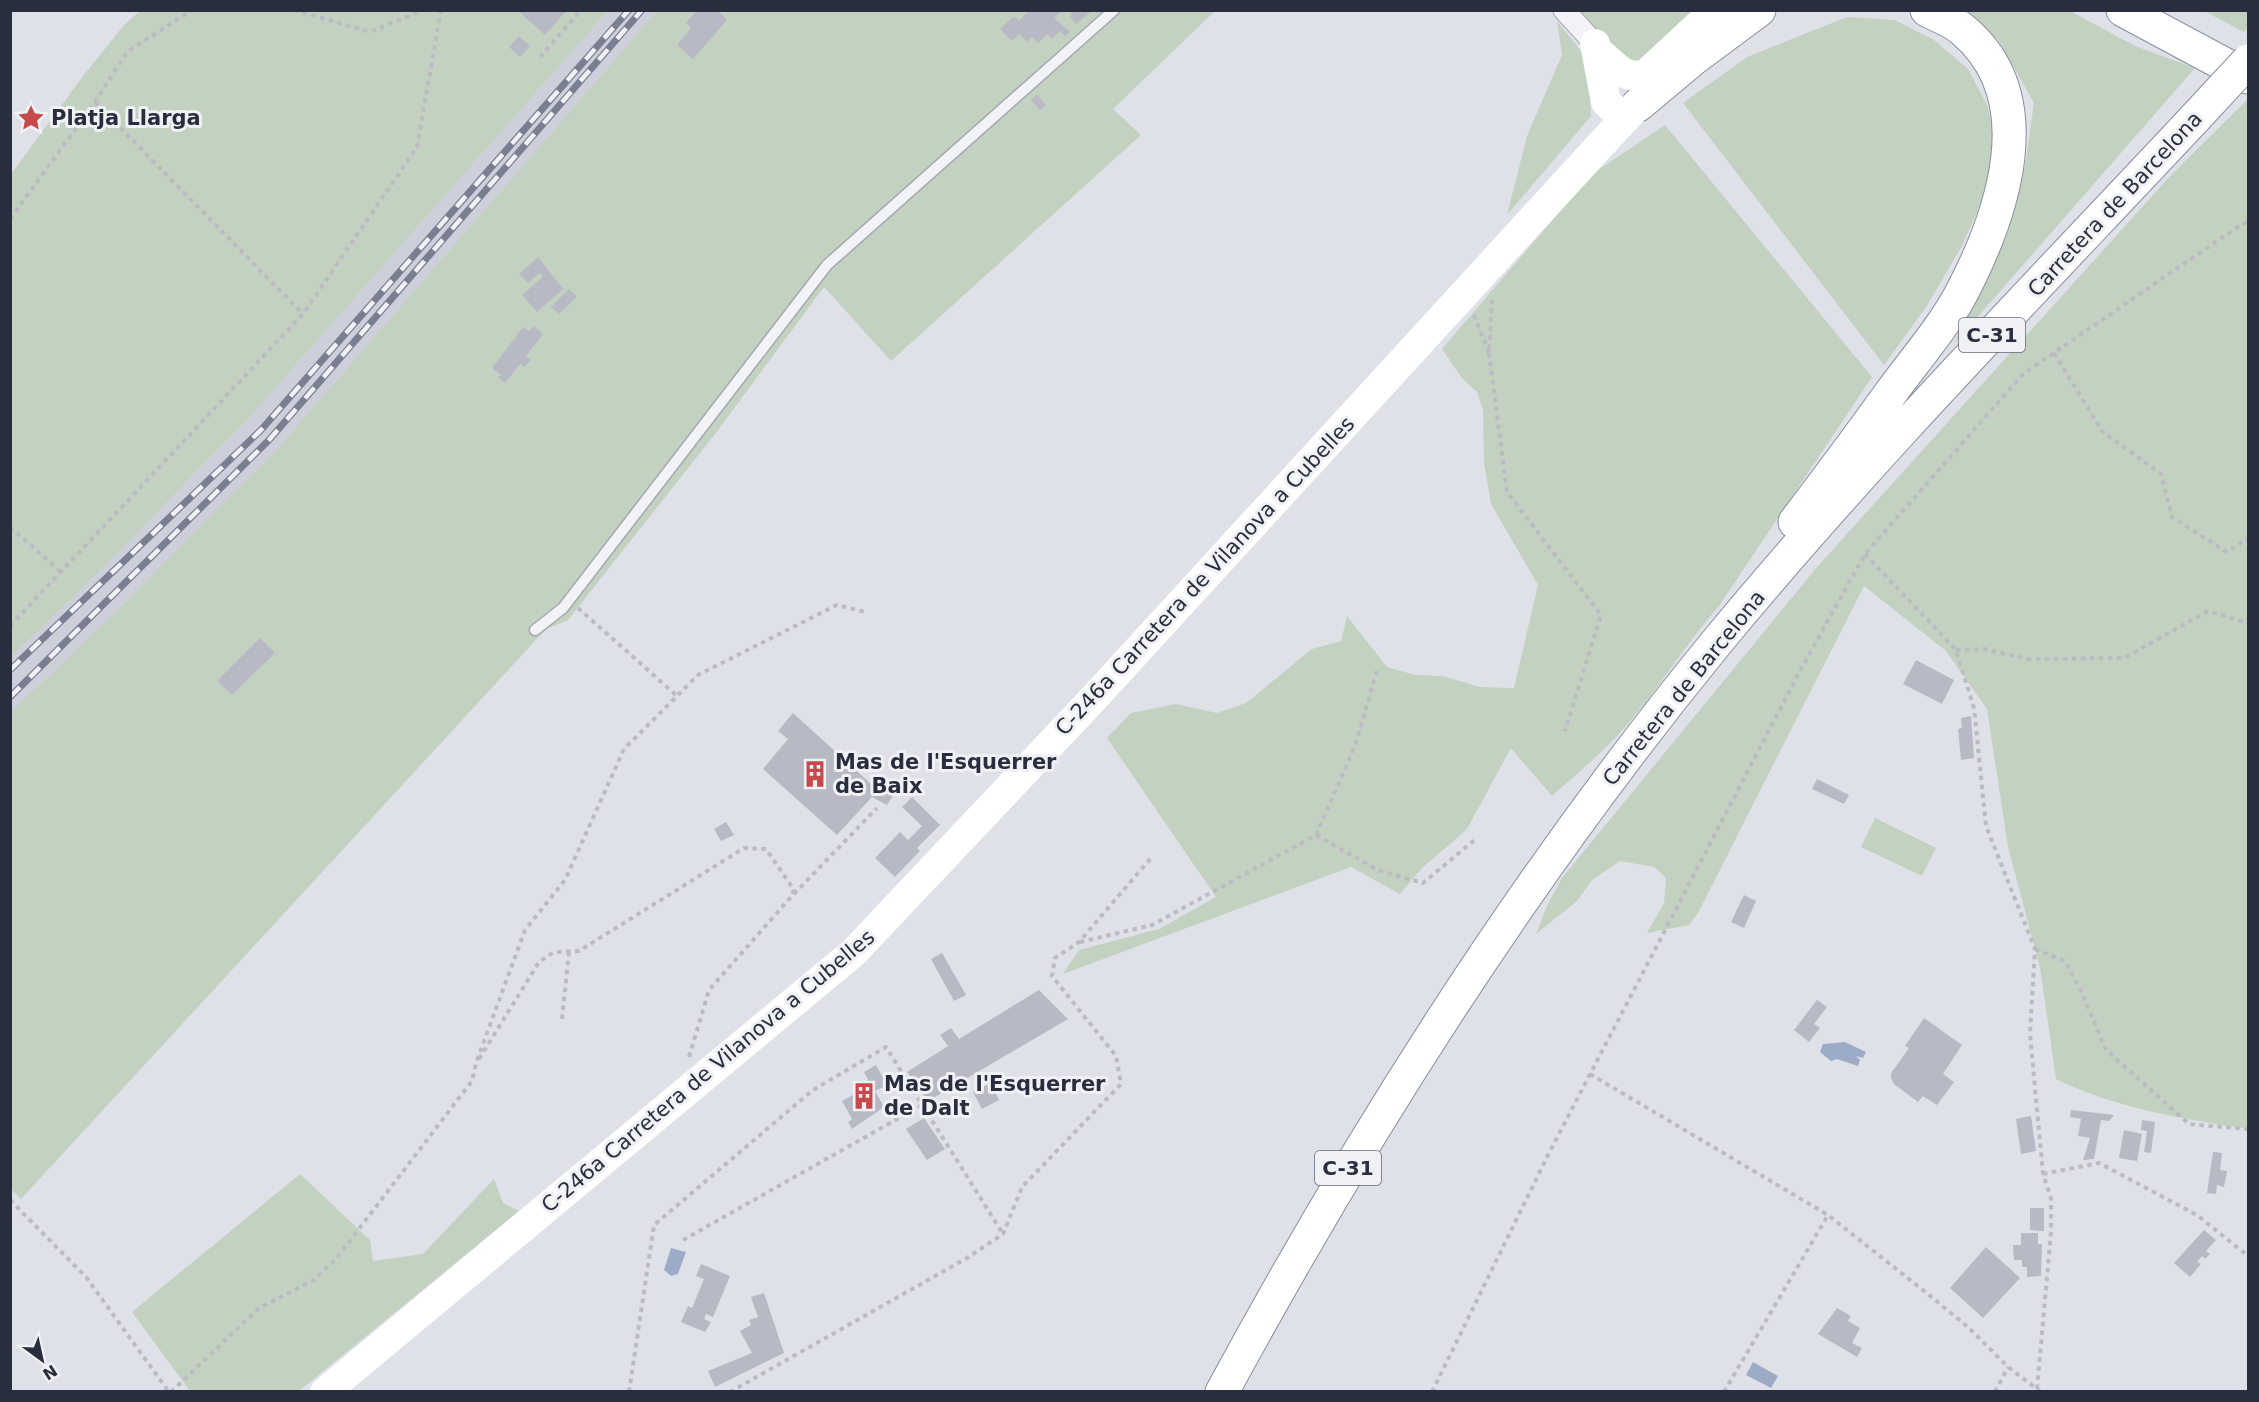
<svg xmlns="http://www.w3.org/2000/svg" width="2259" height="1402" font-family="'DejaVu Sans',sans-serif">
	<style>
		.built { fill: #cdd0da }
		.green { fill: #c3d1c1 }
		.water { fill: #9cabc6 }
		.building { fill: #b7bac4 }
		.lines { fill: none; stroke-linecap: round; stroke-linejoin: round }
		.service-casing { stroke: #a5a8b2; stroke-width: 13 }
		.minor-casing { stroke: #a5a8b2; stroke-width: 23 }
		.trunk-casing { stroke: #878d9e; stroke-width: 35 }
		.path { stroke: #babcc2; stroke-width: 4; stroke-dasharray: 4.5 4.5; stroke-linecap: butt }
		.service { stroke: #f2f3f6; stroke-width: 10 }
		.minor { stroke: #f2f3f6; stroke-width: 21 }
		.secondary { stroke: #fff; stroke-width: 30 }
		.trunk { stroke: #fff; stroke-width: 33 }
		.rail-casing { stroke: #797f91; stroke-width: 7 }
		.rail { stroke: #eff1f5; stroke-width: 4.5; stroke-dasharray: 14; stroke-linecap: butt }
		.trunk-bridge-casing { stroke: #878d9e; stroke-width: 35; stroke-linecap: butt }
		.trunk-bridge { stroke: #fff; stroke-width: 33 }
		.labels { text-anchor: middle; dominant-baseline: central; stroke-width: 6; stroke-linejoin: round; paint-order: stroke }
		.shield { fill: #eff1f5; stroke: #646875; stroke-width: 1.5 }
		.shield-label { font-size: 20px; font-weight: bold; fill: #292e3e }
		.poi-label { font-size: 21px; font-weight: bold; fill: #292e3e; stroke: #eff1f5; text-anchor: start }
		.street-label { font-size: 21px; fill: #292e3e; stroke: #eff1f5 }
	</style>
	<rect width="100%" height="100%" fill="#dfe1e8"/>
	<!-- built -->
	<path class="built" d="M608 11H657L276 450 113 614 11 713V657L86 585 249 418Z"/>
	<!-- green -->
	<path class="green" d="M141 10 608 11 249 418 86 585 11 657V174L83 76 124 25Z
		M657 11H1215L1113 109 1141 135 891 361 824 287 715 434 568 620 546 629 21 1199 10 1188V713L113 614 276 450Z
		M1577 11H1695L1636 71Z
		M1962 11H2070L2135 46 2195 68 1954 344 2025 166 2034 103 1998 40Z
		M2204 11H2248V27L2244 32Z
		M1847 17 1895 20 1934 40 1968 69 1988 107 1995 143 1985 194 1962 246 1926 307 1884 365 1683 103 1747 57Z
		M1557 21 1588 60 1591 116 1507 215 1527 136 1562 55Z
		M2248 99V1129C2184 1119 2115 1108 2056 1079L2040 968 2008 847 1987 709 1946 651 1864 586 1698 913 1689 925 1647 933 1664 903 1666 878 1654 867 1620 861 1592 880 1577 901 1536 934 1547 906 1562 878 1817 567 2172 174Z
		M1665 125 1872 377 1719 606C1682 648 1655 696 1616 737 1596 758 1573 777 1552 796L1511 748 1467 829 1421 869 1400 894 1351 867 1063 974 1079 950 1159 929 1216 897 1107 738 1131 713 1176 704 1217 713 1246 703 1312 649 1341 641 1347 616 1387 667 1415 675 1443 676 1480 687 1514 688 1538 585 1491 504 1484 462 1483 410 1477 392 1462 378 1442 349 1591 175Z
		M1875 818 1936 848 1922 876 1861 847Z
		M300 1174 370 1240 373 1261 423 1254 494 1179 503 1203 519 1211 299 1391H190L132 1312Z"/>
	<!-- water -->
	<path class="water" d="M1845 1042 1866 1052 1863 1058 1856 1056 1860 1060 1858 1066 1837 1059 1831 1061 1820 1052 1823 1044Z
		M671 1248 686 1252 678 1274 671 1276 664 1270Z
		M1753 1362 1778 1376 1771 1388 1746 1375Z"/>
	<!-- building -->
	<path class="building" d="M517 10H567L545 35Z
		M697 10H717L727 20 693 59 677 45 691 28 686 23Z
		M1029 10H1062L1054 18 1070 32 1065 36 1060 31 1052 39 1048 34 1038 43 1032 37 1027 42 1019 34 1012 41 1000 29 1014 16 1019 21Z
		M1073 10H1093L1076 24 1070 17Z
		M519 36 530 46 520 57 509 47Z
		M1037 95 1046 105 1040 110 1031 100Z
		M538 257 563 289 537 312 522 295 543 277 540 273 528 283 519 274Z
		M569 289 577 297 559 314 551 307Z
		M534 326 543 334 526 356 531 360 525 367 520 364 505 383 498 378 501 375 492 368 523 327 529 331Z
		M260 638 275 653 232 695 217 681Z
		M1916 660 1954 680 1942 704 1903 684Z
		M793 713 870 783 894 794 887 805 872 797 837 835 763 769 788 739 778 731Z
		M1971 716 1974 758 1961 760 1958 729 1962 728 1961 718Z
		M1817 779 1849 795 1844 804 1812 789Z
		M912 797 940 825 917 848 920 851 895 877 875 858 900 832 908 840 922 826 902 807Z
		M726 822 734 835 721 841 714 829Z
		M1744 895 1756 901 1744 928 1731 922Z
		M942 953 966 995 954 1001 931 959Z
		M1039 990 1068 1019 928 1101 907 1072 948 1046 940 1035 951 1028 959 1039Z
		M1817 1000 1827 1007 1814 1024 1820 1028 1809 1042 1794 1030Z
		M1924 1018 1962 1045 1943 1074 1954 1082 1937 1105 1923 1096 1918 1102 1894 1084 1891 1078V1073L1909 1048 1905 1046Z
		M876 1065 887 1085 875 1091 884 1107 852 1129 848 1122 852 1119 842 1101 871 1085 864 1072Z
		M991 1083 999 1100 982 1109 973 1092Z
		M2071 1110 2114 1115 2109 1121 2101 1120 2094 1159 2083 1160 2090 1138 2078 1136 2081 1119 2070 1117Z
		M2031 1116 2036 1151 2021 1154 2016 1119Z
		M924 1118 945 1149 927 1160 906 1129Z
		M2142 1120 2155 1122 2151 1153 2144 1152 2147 1131 2141 1130Z
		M2124 1130 2142 1134 2137 1161 2119 1158Z
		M2213 1152 2222 1153 2220 1170 2227 1171 2224 1187 2217 1185 2216 1194 2207 1193Z
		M2030 1208H2044V1231L2030 1230Z
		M2204 1230 2216 1240 2206 1251 2210 1254 2205 1259 2202 1256 2197 1262 2201 1264 2190 1277 2174 1263Z
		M2021 1233H2038V1244H2042L2041 1276 2027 1277V1267H2022V1260H2014L2013 1245H2021Z
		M1986 1247 2020 1278 1983 1318 1950 1288Z
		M701 1264 730 1276 713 1317 706 1314 704 1319 711 1322 705 1332 681 1322 688 1306 692 1308 704 1279 696 1276Z
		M764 1293 784 1353 715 1387 708 1371 752 1353 740 1331 751 1325 749 1320 758 1317 751 1297Z
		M1837 1308 1851 1316 1848 1321 1860 1328 1852 1343 1862 1348 1857 1357 1818 1334Z"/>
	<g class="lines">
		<defs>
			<path id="service" d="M535 630 563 608 827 265 1114 10"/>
			<path id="minor" d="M1564 10 1595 44"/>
			<path id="trunk" d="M2123 10 2248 77
				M1638 105 1693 59 1759 10
				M1795 522C1827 480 1859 437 1890 394 1913 362 1943 328 1961 294 2002 216 2044 98 1963 30 1953 21 1938 16 1927 10
				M1222 1392C1365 1128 1526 875 1716 643 1867 460 2034 290 2196 117"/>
		</defs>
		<!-- service casing -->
		<use href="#service" class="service-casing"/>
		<!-- minor casing -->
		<use href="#minor" class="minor-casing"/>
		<!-- trunk casing -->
		<use href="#trunk" class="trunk-casing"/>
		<!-- path -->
		<path class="path" d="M294 10 370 32 423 10
			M10 11 11 10
			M540 57 581 10
			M95 102 302 313
			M10 219 95 102 127 52 192 10
			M1474 315 1489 353 1492 300
			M1489 353 1507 492 1601 615 1565 731
			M2054 353 2102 431 2161 474 2172 517 2227 552 2248 538
			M10 527 61 572
			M1865 554 1956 650 1974 708 1986 826 2035 949 2030 1034 2043 1174 2051 1198V1232L2037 1389
			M578 608 676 695
			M10 626 303 314 417 147 441 10
			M1956 650 1984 649 2028 659 2124 658 2208 611 2248 623
			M1316 835 1378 870 1423 883 1477 838
			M1080 942 1152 925 1316 835 1355 746 1378 667
			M2035 949 2065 961 2082 993 2106 1050 2189 1124 2248 1129
			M562 1019 569 952
			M689 1057 709 990 791 897 877 808
			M479 1059 539 962 554 952 579 951 744 848 766 849 794 890 791 897
			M1590 1074 1828 1215 1924 1291 1968 1327 2008 1367 2041 1392
			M2043 1174 2099 1163 2197 1215 2248 1256
			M10 1200 86 1277 169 1392
			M683 1240 922 1105
			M171 1392 259 1308 314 1280 336 1259 472 1081 476 1063 525 930 565 880 624 749 698 675 837 605 865 612
			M629 1392 654 1225 813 1090 886 1047 1003 1234
			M730 1392 967 1258 1003 1234 1022 1187 1121 1084 1116 1056 1052 976 1055 958 1079 942 1151 858
			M1432 1392 1549 1153 1800 671 1865 554 2023 374 2242 224 2248 222
			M1724 1392 1828 1215
			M1995 1392 2008 1367"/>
		<!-- service -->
		<use href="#service" class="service"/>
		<!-- minor -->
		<use href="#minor" class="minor"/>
		<!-- secondary -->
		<path class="secondary" d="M1595 44 1606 102 1612 108 1628 115
			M1602 55C1618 68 1624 79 1645 75L1715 10
			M325 1392 854 952 1093 699 1606 139 1638 105 1689 37"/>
		<!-- trunk -->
		<use href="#trunk" class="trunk"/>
		<defs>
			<path id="rail" d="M10 670 261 430 629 10
				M10 697 269 440 642 10"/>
		</defs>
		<!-- rail casing -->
		<use href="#rail" class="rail-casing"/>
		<!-- rail -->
		<use href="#rail" class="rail"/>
		<defs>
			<path id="trunk-bridge" d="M2196 117 2248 61"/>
		</defs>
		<!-- trunk-bridge casing -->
		<use href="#trunk-bridge" class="trunk-bridge-casing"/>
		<!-- trunk-bridge -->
		<use href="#trunk-bridge" class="trunk-bridge"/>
	</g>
	<!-- icons -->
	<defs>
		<symbol id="sight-bare" viewBox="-9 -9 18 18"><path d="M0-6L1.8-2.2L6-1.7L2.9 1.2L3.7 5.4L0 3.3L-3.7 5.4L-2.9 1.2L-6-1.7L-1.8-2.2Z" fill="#c7494c" stroke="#eff1f5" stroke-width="2.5" paint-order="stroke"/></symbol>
		<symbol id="building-bare" viewBox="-9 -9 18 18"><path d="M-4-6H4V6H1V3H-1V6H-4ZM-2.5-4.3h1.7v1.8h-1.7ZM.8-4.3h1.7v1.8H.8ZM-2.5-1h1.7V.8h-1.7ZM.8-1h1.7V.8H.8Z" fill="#c7494c" stroke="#eff1f5" stroke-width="2.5" paint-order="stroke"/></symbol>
	</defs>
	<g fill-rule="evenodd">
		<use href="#sight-bare" x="12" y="99" width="38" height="38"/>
		<use href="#building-bare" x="796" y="755" width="38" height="38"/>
		<use href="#building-bare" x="845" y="1077" width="38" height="38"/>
	</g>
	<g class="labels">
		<!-- shield labels -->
		<g class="shield">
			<rect x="1959" y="318" width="66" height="34" rx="4.5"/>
			<rect x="1315" y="1151" width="66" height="34" rx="4.5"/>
		</g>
		<g class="shield-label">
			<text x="1992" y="335">C-31</text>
			<text x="1348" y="1168">C-31</text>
		</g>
		<!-- poi labels -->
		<g class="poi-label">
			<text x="51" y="118">Platja Llarga</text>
			<text x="835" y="762">Mas de l'Esquerrer<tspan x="835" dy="24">de Baix</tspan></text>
			<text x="884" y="1084">Mas de l'Esquerrer<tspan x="884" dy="24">de Dalt</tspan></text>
		</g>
		<!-- street labels -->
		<g class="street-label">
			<text transform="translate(2115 204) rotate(-47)">Carretera de Barcelona</text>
			<text transform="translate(1205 576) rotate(-47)">C-246a Carretera de Vilanova a Cubelles</text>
			<text transform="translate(1684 688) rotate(-51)">Carretera de Barcelona</text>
			<text transform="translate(708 1071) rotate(-40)">C-246a Carretera de Vilanova a Cubelles</text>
		</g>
	</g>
	<!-- border -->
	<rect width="2259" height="1402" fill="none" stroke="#292e3e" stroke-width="24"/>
	<!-- north arrow -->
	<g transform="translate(42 1360) rotate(147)" stroke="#eff1f5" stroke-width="4.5" paint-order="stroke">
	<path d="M0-4.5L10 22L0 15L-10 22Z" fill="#292e3e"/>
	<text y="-9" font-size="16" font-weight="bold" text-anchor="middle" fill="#292e3e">N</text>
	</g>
</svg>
